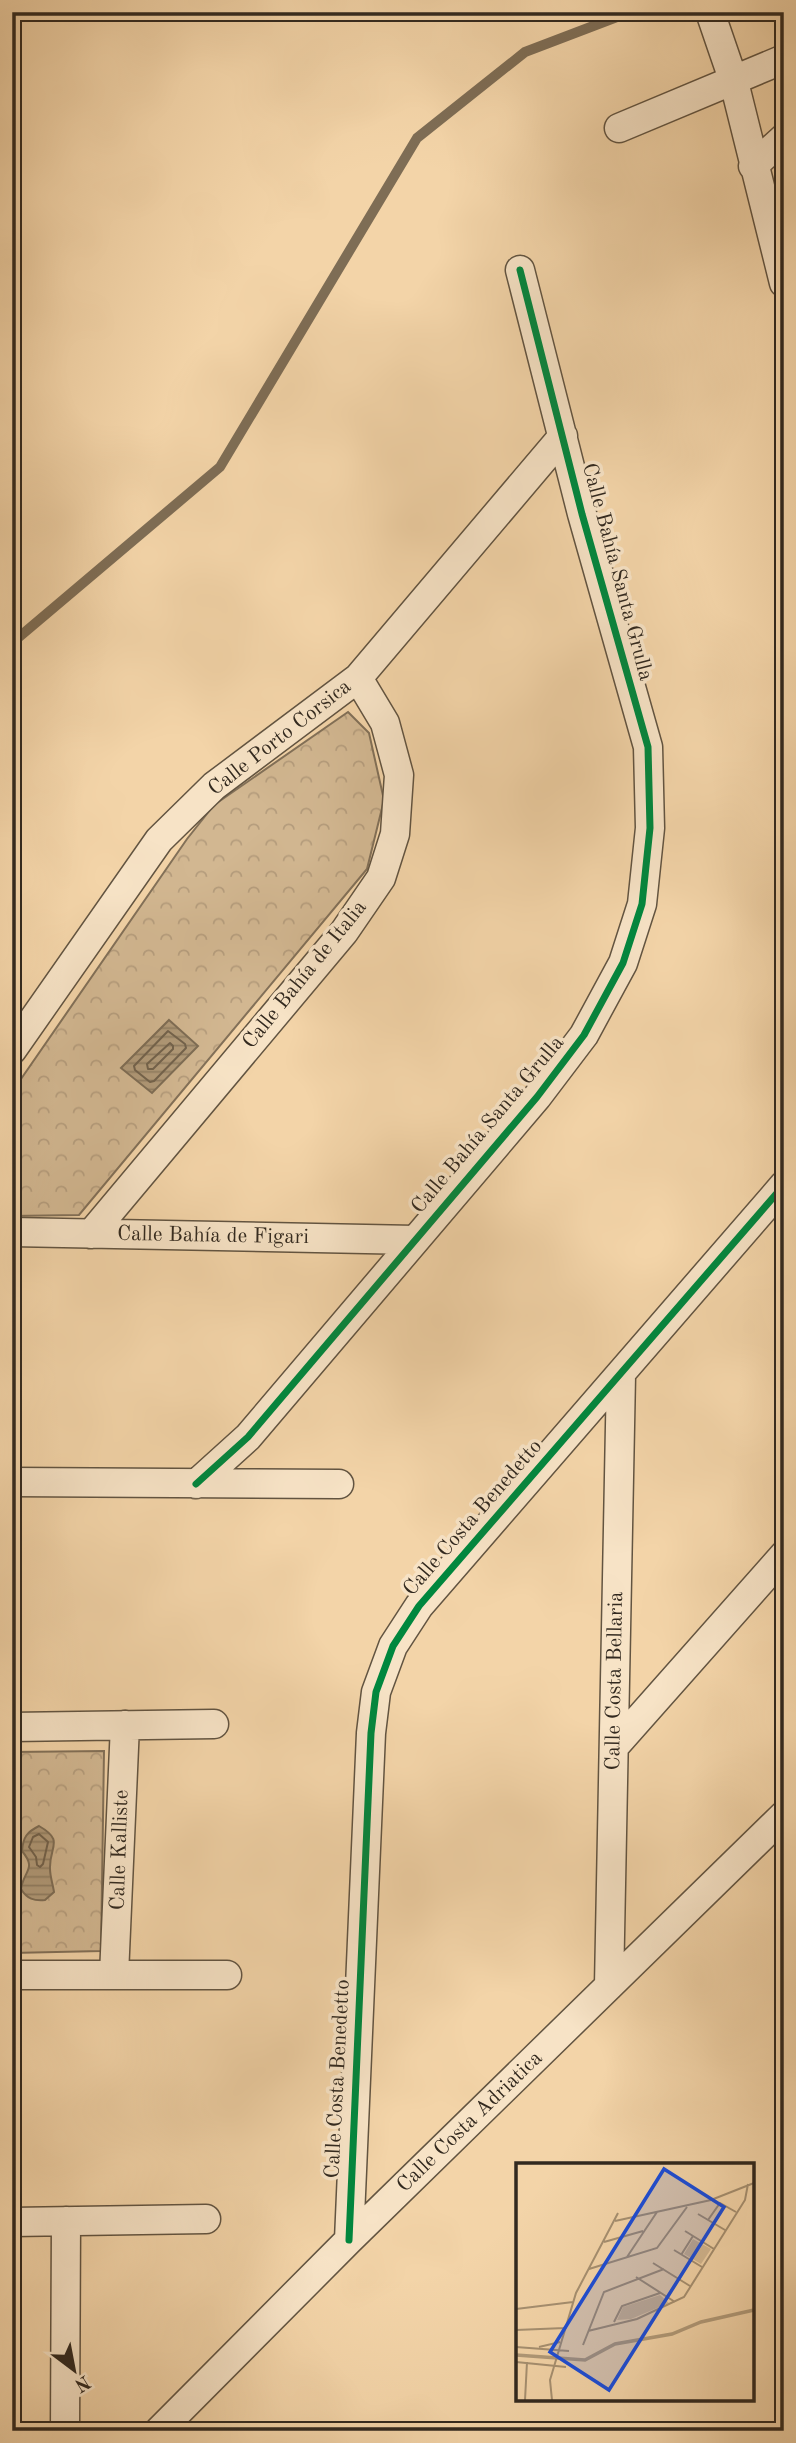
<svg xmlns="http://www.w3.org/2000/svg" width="796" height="2443" font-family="'Old Standard TT',serif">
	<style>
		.park { fill: url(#park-crowns); stroke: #827058; stroke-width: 2 }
		.water { fill: url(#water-rules); stroke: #7e6d55; stroke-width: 2 }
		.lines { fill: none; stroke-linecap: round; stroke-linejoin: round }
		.shore { stroke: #72624c; stroke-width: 2 }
		.stream { stroke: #7e6d55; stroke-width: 10 }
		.minor-casing { stroke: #625441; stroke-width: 31 }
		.minor { stroke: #f7e3c6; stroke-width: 28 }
		.cycleway-casing { stroke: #f7e3c6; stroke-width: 11 }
		.cycleway { stroke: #00873e; stroke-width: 7 }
		.labels { text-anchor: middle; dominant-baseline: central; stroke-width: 7; stroke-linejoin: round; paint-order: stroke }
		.street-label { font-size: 21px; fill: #32291f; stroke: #f7e3c6 }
		.inset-river { fill: none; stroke: #b19a79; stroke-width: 3.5 }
		.inset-road { fill: none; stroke: #a69071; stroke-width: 2 }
		.view { fill: #1d4ed8; fill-opacity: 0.15; stroke: #1d4ed8; stroke-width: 3.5 }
		.inset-edge { fill: none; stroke: #32291f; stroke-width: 3.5 }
	</style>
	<defs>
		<pattern id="park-crowns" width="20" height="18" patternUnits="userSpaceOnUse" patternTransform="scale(1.75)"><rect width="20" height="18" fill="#d2b791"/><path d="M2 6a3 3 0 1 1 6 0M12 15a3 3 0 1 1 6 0" fill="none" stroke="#b59d7d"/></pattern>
		<pattern id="water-rules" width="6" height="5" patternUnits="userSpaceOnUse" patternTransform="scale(1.75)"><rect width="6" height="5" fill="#b19a79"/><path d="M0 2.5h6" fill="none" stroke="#917e63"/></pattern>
	</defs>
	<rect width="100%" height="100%" fill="#f3d4a8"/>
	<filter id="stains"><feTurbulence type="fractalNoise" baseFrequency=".00286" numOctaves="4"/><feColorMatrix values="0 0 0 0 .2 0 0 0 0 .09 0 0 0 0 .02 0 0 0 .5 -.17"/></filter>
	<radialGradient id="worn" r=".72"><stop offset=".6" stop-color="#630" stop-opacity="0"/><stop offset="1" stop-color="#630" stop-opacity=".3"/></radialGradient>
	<!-- park -->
	<path class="park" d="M348 712 369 733 384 800 367 869 79 1215 12 1216V1092L187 839 214 805Z
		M104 1751 101 1951 12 1953V1752Z"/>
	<!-- water -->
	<path class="water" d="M169 1020 198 1046 152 1093 121 1068Z
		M39 1826C65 1841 49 1846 50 1869 50 1876 53 1885 54 1892L45 1900C34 1901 27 1899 21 1889 24 1870 37 1869 22 1851 23 1837 27 1832 39 1826Z"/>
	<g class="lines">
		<!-- shore -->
		<path class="shore" d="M168 1031 185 1044 186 1048 154 1081 150 1082 135 1070 134 1066Z
			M170 1043 173 1046V1049L153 1069H148L147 1064Z
			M39 1834 48 1842 43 1864 40 1867 37 1865 36 1857 29 1847 33 1837Z"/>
		<!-- stream -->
		<path class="stream" d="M12 643 220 467 417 138 525 52 630 12"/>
		<defs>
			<path id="minor" d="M710 12 734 82 784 283
				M619 128 784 59
				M753 166 784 138
				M12 1050 159 840 214 786 358 678 563 436
				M12 1232 415 1240
				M91 1234 344 932 381 878 395 834 399 775 385 723 358 678
				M12 1482 339 1484
				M196 1484 248 1437 537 1097 584 1035 623 963 642 904 650 828 648 747 582 514 520 270
				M12 1727 214 1724
				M614 1747 784 1555
				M12 1975H227
				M114 1975 125 1725
				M609 1986 621 1375
				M12 2222 206 2219
				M349 2240 371 1733 376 1692 393 1646 419 1606 784 1185
				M65 2431 66 2221
				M159 2431 349 2240 784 1815"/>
		</defs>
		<!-- minor casing -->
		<use href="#minor" class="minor-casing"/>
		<!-- minor -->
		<use href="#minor" class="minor"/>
		<defs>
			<path id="cycleway" d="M196 1484 248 1437 537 1097 584 1035 623 963 642 904 650 828 648 747 582 514 520 270
				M349 2240 371 1733 376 1692 393 1646 419 1606 784 1185"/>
		</defs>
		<!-- cycleway casing -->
		<use href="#cycleway" class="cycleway-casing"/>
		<!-- cycleway -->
		<use href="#cycleway" class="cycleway"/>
	</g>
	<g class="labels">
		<!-- street labels -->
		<g class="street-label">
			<text transform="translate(617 572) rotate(75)">Calle Bahía Santa Grulla</text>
			<text transform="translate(280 738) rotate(-38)">Calle Porto Corsica</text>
			<text transform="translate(305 975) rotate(-51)">Calle Bahía de Italia</text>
			<text transform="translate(488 1125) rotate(-50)">Calle Bahía Santa Grulla</text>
			<text transform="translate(213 1236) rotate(1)">Calle Bahía de Figari</text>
			<text transform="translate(473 1518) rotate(-49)">Calle Costa Benedetto</text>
			<text transform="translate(615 1681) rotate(-89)">Calle Costa Bellaria</text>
			<text transform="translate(120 1850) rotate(-88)">Calle Kalliste</text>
			<text transform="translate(338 2079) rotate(-87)">Calle Costa Benedetto</text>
			<text transform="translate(470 2122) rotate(-44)">Calle Costa Adriatica</text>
		</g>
	</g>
	<!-- overview -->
	<g transform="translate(516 2163)">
		<rect width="238" height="238" fill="#f3d4a8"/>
		<path d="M177 76 195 86 185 101 168 91ZM144 132 153 140 115 156 101 157 107 144Z" fill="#d2b791"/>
		<path class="inset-river" d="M0 192 69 197 99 181 156 171 185 159 238 147"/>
		<path class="inset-road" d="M182 51 209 67M192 57 204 40 220 49M99 58 195 37 238 20M169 68 198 86M88 79 127 68M158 87 186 104M165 92 177 73M111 94 141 49M137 100 174 123M73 106 141 85 171 44M120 114 159 139M0 146 57 139M98 159 106 143 144 130M0 167 49 165M72 168 121 156 168 134 229 37 232 21M67 182 88 129 148 106M0 184 53 188M23 184 44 179M0 199 50 204M9 237 11 199M36 237 34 217 60 130 102 50"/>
		<path class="view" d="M148 6 208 44 93 227 34 189Z"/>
		<rect width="238" height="238" class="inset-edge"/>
	</g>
	<!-- margin -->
	<rect width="796" height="2443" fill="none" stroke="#f3d4a8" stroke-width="42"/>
	<rect x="14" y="14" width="768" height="2415" fill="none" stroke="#32291f" stroke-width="3.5"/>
	<rect x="21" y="21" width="754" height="2401" fill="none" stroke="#32291f" stroke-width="2"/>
	<!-- north arrow -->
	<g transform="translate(74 2370) rotate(148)" stroke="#f7e3c6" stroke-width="5" paint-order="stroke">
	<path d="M0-5L12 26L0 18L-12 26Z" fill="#32291f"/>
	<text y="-10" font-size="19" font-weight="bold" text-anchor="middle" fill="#32291f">N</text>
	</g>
	<rect width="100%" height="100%" filter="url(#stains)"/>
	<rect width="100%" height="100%" fill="url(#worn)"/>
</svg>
